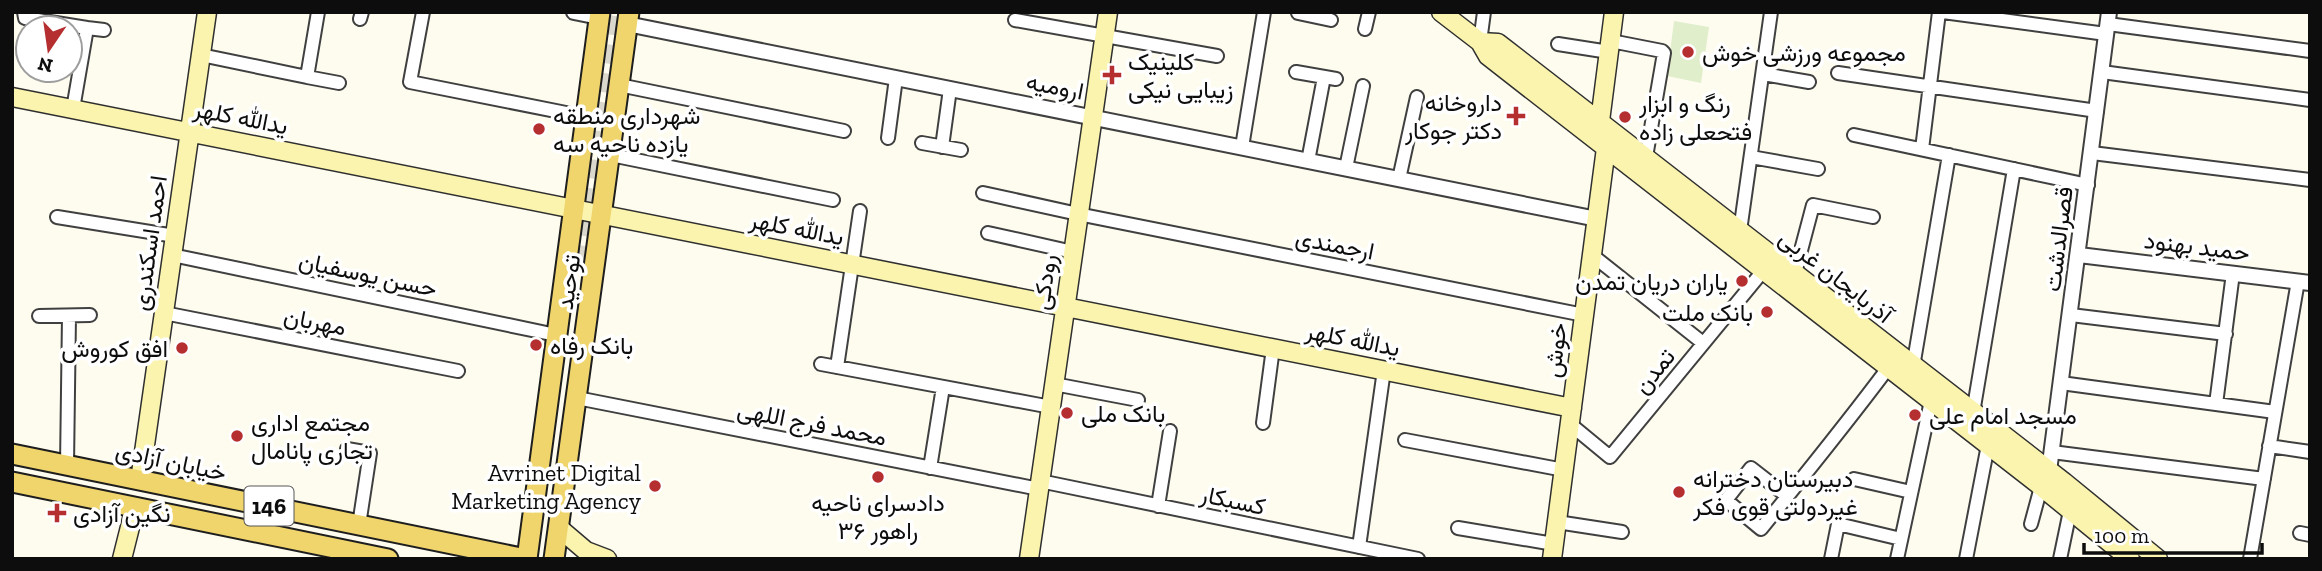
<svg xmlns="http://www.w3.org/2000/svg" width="2322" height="571" font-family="'Zilla Slab',Vazirmatn,serif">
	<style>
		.pitch { fill: #e1eecc }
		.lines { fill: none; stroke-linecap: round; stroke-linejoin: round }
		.trunk-tunnel { stroke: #dad8cd; stroke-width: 19; stroke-dasharray: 19 10; stroke-linecap: butt }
		.minor-casing { stroke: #404040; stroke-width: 16 }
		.tertiary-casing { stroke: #404040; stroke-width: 18 }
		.secondary-casing { stroke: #2f2f2f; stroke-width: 21 }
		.primary-casing { stroke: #1e1e1e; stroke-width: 23 }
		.minor { stroke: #fff; stroke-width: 12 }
		.tertiary { stroke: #fff; stroke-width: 14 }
		.secondary { stroke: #faf4ae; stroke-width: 18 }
		.primary { stroke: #f0d56d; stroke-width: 19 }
		.poi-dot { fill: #b52e30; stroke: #fff; stroke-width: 2.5 }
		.labels { text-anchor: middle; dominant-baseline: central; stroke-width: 7; stroke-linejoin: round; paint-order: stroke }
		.shield { fill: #fff; stroke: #565656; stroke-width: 2 }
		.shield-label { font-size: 23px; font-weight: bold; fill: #0d0d0d }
		.poi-label { font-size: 24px; fill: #0d0d0d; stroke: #fff; text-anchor: start }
		.street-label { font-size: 24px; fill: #0d0d0d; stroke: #fff }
	</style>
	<rect width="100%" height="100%" fill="#fefcef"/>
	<!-- pitch -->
	<path class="pitch" d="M1674 21 1709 27 1701 83 1667 76Z"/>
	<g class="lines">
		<!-- trunk-tunnel -->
		<path class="trunk-tunnel" d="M576 264 612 12"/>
		<defs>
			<path id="minor" d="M24 12 25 18 87 28 73 109
				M423 12 410 82 586 117
				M1943 12 2106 34
				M1298 13 1331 20
				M360 19 362 12
				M1015 20 1217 56
				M2108 24 2310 51
				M87 28 104 30
				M1365 29 1369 12
				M1611 41 1662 51 1664 53 1646 157
				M1480 42 1484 12
				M1558 44 1609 52
				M201 55 307 77 318 12
				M1296 72 1336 79
				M2102 72 2310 100
				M1838 73 2097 111
				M1763 74 1809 82
				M307 77 339 83
				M619 85 844 131
				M1854 135 2088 185
				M888 138 896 78
				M922 143 961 150
				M942 147 950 89
				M1242 147 1264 12
				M1922 149 1939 12
				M2092 153 2310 180
				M611 155 833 200
				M1751 157 1818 169
				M1308 161 1324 77
				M1346 168 1363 86
				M1399 179 1417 97
				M983 193 1078 214 1584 315
				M57 217 175 236
				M1740 231 1771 12
				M988 233 1073 252
				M172 255 556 335
				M1592 255 1703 343
				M1795 273 1813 205 1873 217
				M164 313 458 371
				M2071 315 2226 334
				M39 316 90 315
				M821 364 1051 407
				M837 367 860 211
				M1913 367 1949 155
				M2061 383 2275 412
				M1054 384 1138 400
				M577 398 1039 489
				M2216 404 2233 273
				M1973 413 2014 169
				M1263 423 1273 348
				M1570 424 1610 457 1763 271
				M1405 440 1564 470
				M2269 446 2310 452
				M347 449 370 453 359 525
				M2052 452 2264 479
				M67 465 69 316
				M930 468 943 387
				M1854 479 1911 492
				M1040 481 1418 559
				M1787 496 1751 468 1726 500 1761 529C1804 476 1847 423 1888 368
				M1158 506 1170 431
				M1557 522 1622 532
				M2031 524 2041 487
				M1458 528 1554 544
				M2300 533 2310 535
				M1359 547 1384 370
				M1831 559 1838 524 1901 539
				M1897 559 1931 401
				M1966 559 1988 445
				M2060 559 2070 511
				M2250 559 2298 281"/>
			<path id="tertiary" d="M574 12 599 17
				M627 24 1597 219
				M2079 255 2310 283
				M2049 471 2109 12"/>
			<path id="secondary" d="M1441 12 1480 42 1488 56 2038 484 2130 559
				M1480 42 1498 43 2064 482 2158 559
				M12 97 1572 408
				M1600 121 1614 12
				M140 480 207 12
				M559 528 586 551 607 559
				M122 559 135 507
				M1029 559 1108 12
				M1552 559 1606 148"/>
			<path id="primary" d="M12 454 526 559
				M12 482 388 559
				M527 559 600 12
				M554 559 629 12"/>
		</defs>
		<!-- minor casing -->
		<use href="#minor" class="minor-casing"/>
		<!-- tertiary casing -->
		<use href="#tertiary" class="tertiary-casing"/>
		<!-- secondary casing -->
		<use href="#secondary" class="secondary-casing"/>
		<!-- primary casing -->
		<use href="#primary" class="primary-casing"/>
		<!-- minor -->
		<use href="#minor" class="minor"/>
		<!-- tertiary -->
		<use href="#tertiary" class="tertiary"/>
		<!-- secondary -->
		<use href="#secondary" class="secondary"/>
		<!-- primary -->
		<use href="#primary" class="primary"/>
	</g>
	<!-- markers -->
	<g class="poi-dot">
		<circle cx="1688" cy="52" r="7"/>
		<path d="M1108.5 64.5h7v7h7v7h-7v7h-7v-7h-7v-7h7z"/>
		<path d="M1512.5 105.5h7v7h7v7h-7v7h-7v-7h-7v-7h7z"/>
		<circle cx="1625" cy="117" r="7"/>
		<circle cx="539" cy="129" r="7"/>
		<circle cx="1742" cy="281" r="7"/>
		<circle cx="1767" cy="312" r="7"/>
		<circle cx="536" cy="345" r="7"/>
		<circle cx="182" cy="348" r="7"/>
		<circle cx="1067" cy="413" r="7"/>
		<circle cx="1915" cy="415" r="7"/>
		<circle cx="237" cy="436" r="7"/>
		<circle cx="878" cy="477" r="7"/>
		<circle cx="655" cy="486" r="7"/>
		<circle cx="1679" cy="492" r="7"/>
		<path d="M53.5 502.5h7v7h7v7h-7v7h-7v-7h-7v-7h7z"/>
	</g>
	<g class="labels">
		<!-- shield labels -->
		<rect class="shield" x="244.5" y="486.5" width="49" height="39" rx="5"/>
		<g class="shield-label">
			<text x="269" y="506">146</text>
		</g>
		<!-- poi labels -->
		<g class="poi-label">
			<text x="1702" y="52">مجموعه ورزشی خوش</text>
			<text x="1128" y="61">کلینیک<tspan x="1128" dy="28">زیبایی نیکی</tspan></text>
			<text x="1502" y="102" text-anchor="end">داروخانه<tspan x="1502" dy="28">دکتر جوکار</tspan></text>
			<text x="1639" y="103">رنگ و ابزار<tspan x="1639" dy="28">فتحعلی زاده</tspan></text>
			<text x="553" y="115">شهرداری منطقه<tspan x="553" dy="28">یازده ناحیه سه</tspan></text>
			<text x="1728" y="281" text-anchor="end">یاران دریان تمدن</text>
			<text x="1753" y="312" text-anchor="end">بانک ملت</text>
			<text x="550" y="345">بانک رفاه</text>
			<text x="168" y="348" text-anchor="end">افق کوروش</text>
			<text x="1081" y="413">بانک ملی</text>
			<text x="1929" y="415">مسجد امام علی</text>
			<text x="251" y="422">مجتمع اداری<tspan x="251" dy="28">تجاری پانامال</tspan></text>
			<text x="641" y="472" text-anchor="end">Avrinet Digital<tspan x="641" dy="28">Marketing Agency</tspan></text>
			<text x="1693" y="478">دبيرستان دخترانه<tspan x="1693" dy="28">غيردولتی قوی فکر</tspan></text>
			<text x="878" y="502" text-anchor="middle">دادسرای ناحیه<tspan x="878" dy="28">۳۶ راهور</tspan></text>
			<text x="73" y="513">نگین آزادی</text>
		</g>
		<!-- street labels -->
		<g class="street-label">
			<text transform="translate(1055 86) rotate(11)">ارومیه</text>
			<text transform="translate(241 117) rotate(11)">یدالله کلهر</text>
			<text transform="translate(797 228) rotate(11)">یدالله کلهر</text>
			<text transform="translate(2058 239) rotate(-83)">قصرالدشت</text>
			<text transform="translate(149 243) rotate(-82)">احمد اسکندری</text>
			<text transform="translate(1335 244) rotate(11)">ارجمندی</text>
			<text transform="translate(2197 246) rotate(7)">حمید بهنود</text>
			<text transform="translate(368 274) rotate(12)">حسن یوسفیان</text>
			<text transform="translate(1836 276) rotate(38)">آذربایجان غربی</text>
			<text transform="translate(568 282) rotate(-82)">توحید</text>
			<text transform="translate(1044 282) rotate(-82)">رودکی</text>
			<text transform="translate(315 321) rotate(11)">مهربان</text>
			<text transform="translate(1353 339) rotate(11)">یدالله کلهر</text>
			<text transform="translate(1555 350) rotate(-83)">خوش</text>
			<text transform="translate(1654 371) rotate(-51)">تمدن</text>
			<text transform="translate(812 423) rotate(11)">محمد فرج اللهی</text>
			<text transform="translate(171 461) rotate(12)">خیابان آزادی</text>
			<text transform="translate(1233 500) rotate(12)">کسبکار</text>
		</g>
	</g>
	<!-- border -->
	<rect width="2322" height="571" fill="none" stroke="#0d0d0d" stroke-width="28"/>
	<!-- north arrow -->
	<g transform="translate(49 49) rotate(193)"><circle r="33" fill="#ffffff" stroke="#9e9e9e" stroke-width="2"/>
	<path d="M0-5L12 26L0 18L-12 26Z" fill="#b52e30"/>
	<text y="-10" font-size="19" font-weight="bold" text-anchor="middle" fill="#0d0d0d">N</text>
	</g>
	<!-- scale -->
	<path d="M2084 543v10h178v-10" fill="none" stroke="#0d0d0d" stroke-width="3.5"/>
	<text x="2094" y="543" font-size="21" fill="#0d0d0d" stroke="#ffffff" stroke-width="5" paint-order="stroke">100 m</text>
</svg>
